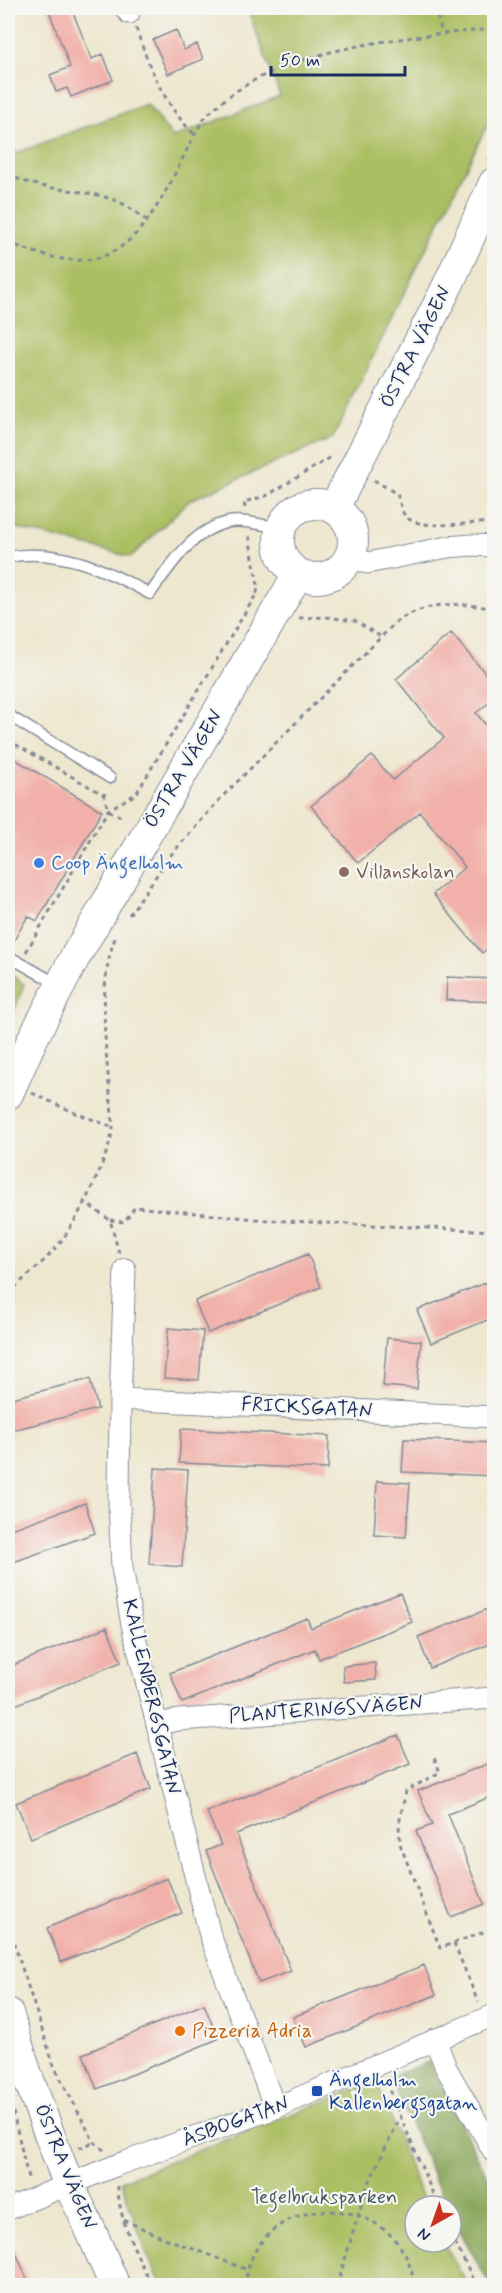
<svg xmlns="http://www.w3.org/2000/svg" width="502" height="2293" font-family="Mynerve,sans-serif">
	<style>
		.green { fill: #acbe62; stroke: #647660; stroke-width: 1.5 }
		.forest { fill: #89a558; stroke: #526a5b; stroke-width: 1.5 }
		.building { fill: #f1b0a9 }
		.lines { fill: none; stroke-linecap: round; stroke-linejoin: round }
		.service-casing { stroke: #848b96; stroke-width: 13 }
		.minor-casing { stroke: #848b96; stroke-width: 23 }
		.secondary-casing { stroke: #848b96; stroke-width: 32 }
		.path { stroke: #848b96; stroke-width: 3; stroke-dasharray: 4.5 4.5; stroke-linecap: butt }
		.service { stroke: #fff; stroke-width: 10 }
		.minor { stroke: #fff; stroke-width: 21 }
		.secondary { stroke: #fff; stroke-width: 30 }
		.shop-dot { fill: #3f7fe0; stroke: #f6f6f2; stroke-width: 2 }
		.education-dot { fill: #8d6e63; stroke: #f6f6f2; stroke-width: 2 }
		.food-dot { fill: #e8710a; stroke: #f6f6f2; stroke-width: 2 }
		.transit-dot { fill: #1a4fb4; stroke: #f6f6f2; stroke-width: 2 }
		.labels { text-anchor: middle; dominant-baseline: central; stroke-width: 4.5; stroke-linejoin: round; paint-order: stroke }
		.street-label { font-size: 20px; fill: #1b2f5e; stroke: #f6f6f2 }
		.shop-label { font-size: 20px; fill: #366cbe; stroke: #f6f6f2; text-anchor: start }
		.education-label { font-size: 20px; fill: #785e54; stroke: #f6f6f2; text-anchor: start }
		.food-label { font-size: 20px; fill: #c56008; stroke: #f6f6f2; text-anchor: start }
		.transit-label { font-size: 20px; fill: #164399; stroke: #f6f6f2; text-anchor: start }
		.park-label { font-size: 20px; fill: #465a5f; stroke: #f6f6f2 }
	</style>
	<rect width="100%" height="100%" fill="#f6f6f2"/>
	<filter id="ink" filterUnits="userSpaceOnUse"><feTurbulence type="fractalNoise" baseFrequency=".0167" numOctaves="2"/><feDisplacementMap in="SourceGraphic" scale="12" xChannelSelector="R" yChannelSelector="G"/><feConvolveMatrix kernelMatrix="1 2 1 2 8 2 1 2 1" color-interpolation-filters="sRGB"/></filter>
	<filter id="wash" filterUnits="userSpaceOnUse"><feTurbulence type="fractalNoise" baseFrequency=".008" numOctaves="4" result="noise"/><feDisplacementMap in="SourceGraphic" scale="24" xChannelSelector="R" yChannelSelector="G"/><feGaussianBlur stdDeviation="1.35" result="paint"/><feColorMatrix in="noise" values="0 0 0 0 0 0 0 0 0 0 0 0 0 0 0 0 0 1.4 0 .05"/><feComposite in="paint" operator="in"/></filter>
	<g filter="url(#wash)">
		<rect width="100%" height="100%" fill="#eee7cf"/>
		<!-- green -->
		<path class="green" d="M247 8H494V111L333 438 190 500 131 557 8 526V156L147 104 173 138 280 96Z
			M8 973 24 984 8 1029Z
			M376 2081 425 2206H415V2242H443L468 2285H162L147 2255 121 2181Z"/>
		<!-- forest -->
		<path class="forest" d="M429 2062 494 2189V2285H490L451 2215V2206H446L445 2203 390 2077Z"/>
		<g id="blocks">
			<!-- building -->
			<path class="building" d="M48 8H71L92 59 103 54 113 80 71 97 67 88 56 92 50 75 70 67Z
				M176 30 184 50 197 44 203 59 168 74 153 40Z
				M451 633 495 685V698L476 713 495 736V943L482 953 433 894 465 867 420 812 358 863 311 806 372 756 393 780 444 738 396 679Z
				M8 755 102 811 37 921 28 916 9 949Z
				M447 977 495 979V1002L446 1000Z
				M308 1254 321 1287 208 1333 195 1301Z
				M495 1279V1317L431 1343 417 1310Z
				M168 1328 203 1331 199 1380 164 1378Z
				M387 1338 421 1341 417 1389 383 1386Z
				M90 1379 98 1409 8 1431V1399Z
				M181 1429 329 1436 328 1469 179 1463Z
				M404 1439 495 1443V1476L402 1472Z
				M155 1468 188 1470 182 1567 149 1564Z
				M377 1481 410 1483 406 1537 374 1535Z
				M85 1503 95 1533 8 1564V1530Z
				M400 1593 412 1622 319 1659 315 1649 182 1703 170 1673 307 1618 311 1628Z
				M495 1606V1642L430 1668 418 1637Z
				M107 1627 121 1662 8 1708V1667Z
				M375 1663 376 1680 344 1682 343 1666Z
				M398 1735 410 1764 236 1834 291 1971 259 1983 206 1851 221 1845 207 1812Z
				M137 1754 151 1789 31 1838 16 1803Z
				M495 1761V1795L448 1814 484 1904 451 1917 416 1831 432 1825 418 1791Z
				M167 1878 182 1913 61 1962 47 1928Z
				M424 1965 436 1995 306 2047 293 2017Z
				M204 2004 218 2039 97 2089 83 2054Z
				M8 2234 30 2286H8Z"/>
		</g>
	</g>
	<g filter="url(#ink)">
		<use href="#blocks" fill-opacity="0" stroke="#848b96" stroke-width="1.5"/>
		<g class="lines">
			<defs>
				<path id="service" d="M8 557C58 547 107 570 150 594 170 566 193 529 229 522 245 519 265 526 281 528
					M8 715 110 778
					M8 956 59 985"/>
				<path id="minor" d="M125 8 129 13
					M350 555 367 563 448 547 471 545 494 546
					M125 1269 120 1399 119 1503 122 1567 132 1625 210 1935 275 2108
					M120 1399 494 1417
					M157 1724 179 1720 494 1698
					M435 2039 446 2068 494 2152
					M8 2209 117 2165 275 2108 494 2015"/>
				<path id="secondary" d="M279 541a37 37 0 1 1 74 0a37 37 0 1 1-74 0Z
					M334 508 448 285 494 183
					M8 1094 32 1040 74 959 298 574
					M8 2013 27 2075 69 2186 83 2213 115 2286"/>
			</defs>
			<!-- service casing -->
			<use href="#service" class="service-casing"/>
			<!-- minor casing -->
			<use href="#minor" class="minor-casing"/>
			<!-- secondary casing -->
			<use href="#secondary" class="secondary-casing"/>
			<!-- path -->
			<path class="path" d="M435 8 442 34
				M136 28C150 69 163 103 194 134
				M489 161 494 148
				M8 174C40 192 77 187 111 199 125 203 136 212 147 221
				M8 243C34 252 64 264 93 259 152 247 175 164 204 119 267 47 405 37 494 29
				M374 480 397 494C400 501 401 510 405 516 419 532 474 521 494 523
				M245 508 244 502 266 496 333 456
				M249 536 258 585 257 593 261 594
				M299 618 326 617 355 621 380 636
				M8 740 104 795
				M104 793 108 810 123 818
				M129 915 170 856 220 799 397 621C428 601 460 602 494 609
				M26 952 108 810 136 794 257 593
				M8 983 14 973
				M32 1093 75 1113 113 1127
				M83 1201 110 1220 119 1253
				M110 1220 124 1222 135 1207 266 1220 494 1231
				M8 1294C23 1279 41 1265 55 1249 76 1225 109 1158 113 1127 109 1072 94 988 116 936
				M434 1758 440 1772 406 1791 399 1824 400 1844 440 1948 494 1928
				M8 1925 54 2066 94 2142 104 2150
				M454 1943 478 2002
				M386 2082 438 2206
				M11 2103 29 2182
				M79 2148 94 2142
				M118 2186C118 2221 138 2254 151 2286
				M124 2220 157 2235 248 2270
				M451 2235 477 2286
				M245 2286C253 2186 404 2186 414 2286
				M337 2286 366 2189 401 2115"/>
			<!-- service -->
			<use href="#service" class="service"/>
			<!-- minor -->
			<use href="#minor" class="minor"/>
			<!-- secondary -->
			<use href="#secondary" class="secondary"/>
		</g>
	</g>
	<!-- markers -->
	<circle class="shop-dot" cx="39" cy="863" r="6"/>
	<circle class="education-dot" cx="344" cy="872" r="6"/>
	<circle class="food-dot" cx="180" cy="2031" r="6"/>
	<rect class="transit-dot" x="311" y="2085" width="12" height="12" rx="3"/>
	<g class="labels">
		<!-- street labels -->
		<g class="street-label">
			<text transform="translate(416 347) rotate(-63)">ÖSTRA VÄGEN</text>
			<text transform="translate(184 769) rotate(-59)">ÖSTRA VÄGEN</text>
			<text transform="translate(307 1408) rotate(3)">FRICKSGATAN</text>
			<text transform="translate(151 1697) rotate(77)">KALLENBERGSGATAN</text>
			<text transform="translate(326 1710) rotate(-4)">PLANTERINGSVÄGEN</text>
			<text transform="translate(236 2122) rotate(-20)">ÅSBOGATAN</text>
			<text transform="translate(65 2167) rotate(68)">ÖSTRA VÄGEN</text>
		</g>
		<!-- shop labels -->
		<g class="shop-label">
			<text x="51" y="863">Coop Ängelholm</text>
		</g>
		<!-- education labels -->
		<g class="education-label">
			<text x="356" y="872">Villanskolan</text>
		</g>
		<!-- food labels -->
		<g class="food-label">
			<text x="192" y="2031">Pizzeria Adria</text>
		</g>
		<!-- transit labels -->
		<g class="transit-label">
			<text x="329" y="2080">Ängelholm<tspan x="329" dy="23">Kallenbergsgatan</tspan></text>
		</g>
		<!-- park labels -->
		<g class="park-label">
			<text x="324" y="2197">Tegelbruksparken</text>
		</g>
	</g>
	<!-- margin -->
	<rect width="502" height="2293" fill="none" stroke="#f6f6f2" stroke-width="30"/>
	<!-- north arrow -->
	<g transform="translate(433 2224) rotate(220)"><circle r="28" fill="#f6f6f2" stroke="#9ea6b7" stroke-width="1.5"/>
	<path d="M0-4.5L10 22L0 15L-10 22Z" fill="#c8321e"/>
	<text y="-9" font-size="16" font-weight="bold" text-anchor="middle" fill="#1b2f5e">N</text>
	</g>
	<!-- scale -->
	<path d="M271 66v9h134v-9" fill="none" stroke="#1b2f5e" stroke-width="3"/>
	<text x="280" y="66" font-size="18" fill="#1b2f5e" stroke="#f6f6f2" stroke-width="4.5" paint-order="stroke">50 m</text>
</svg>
